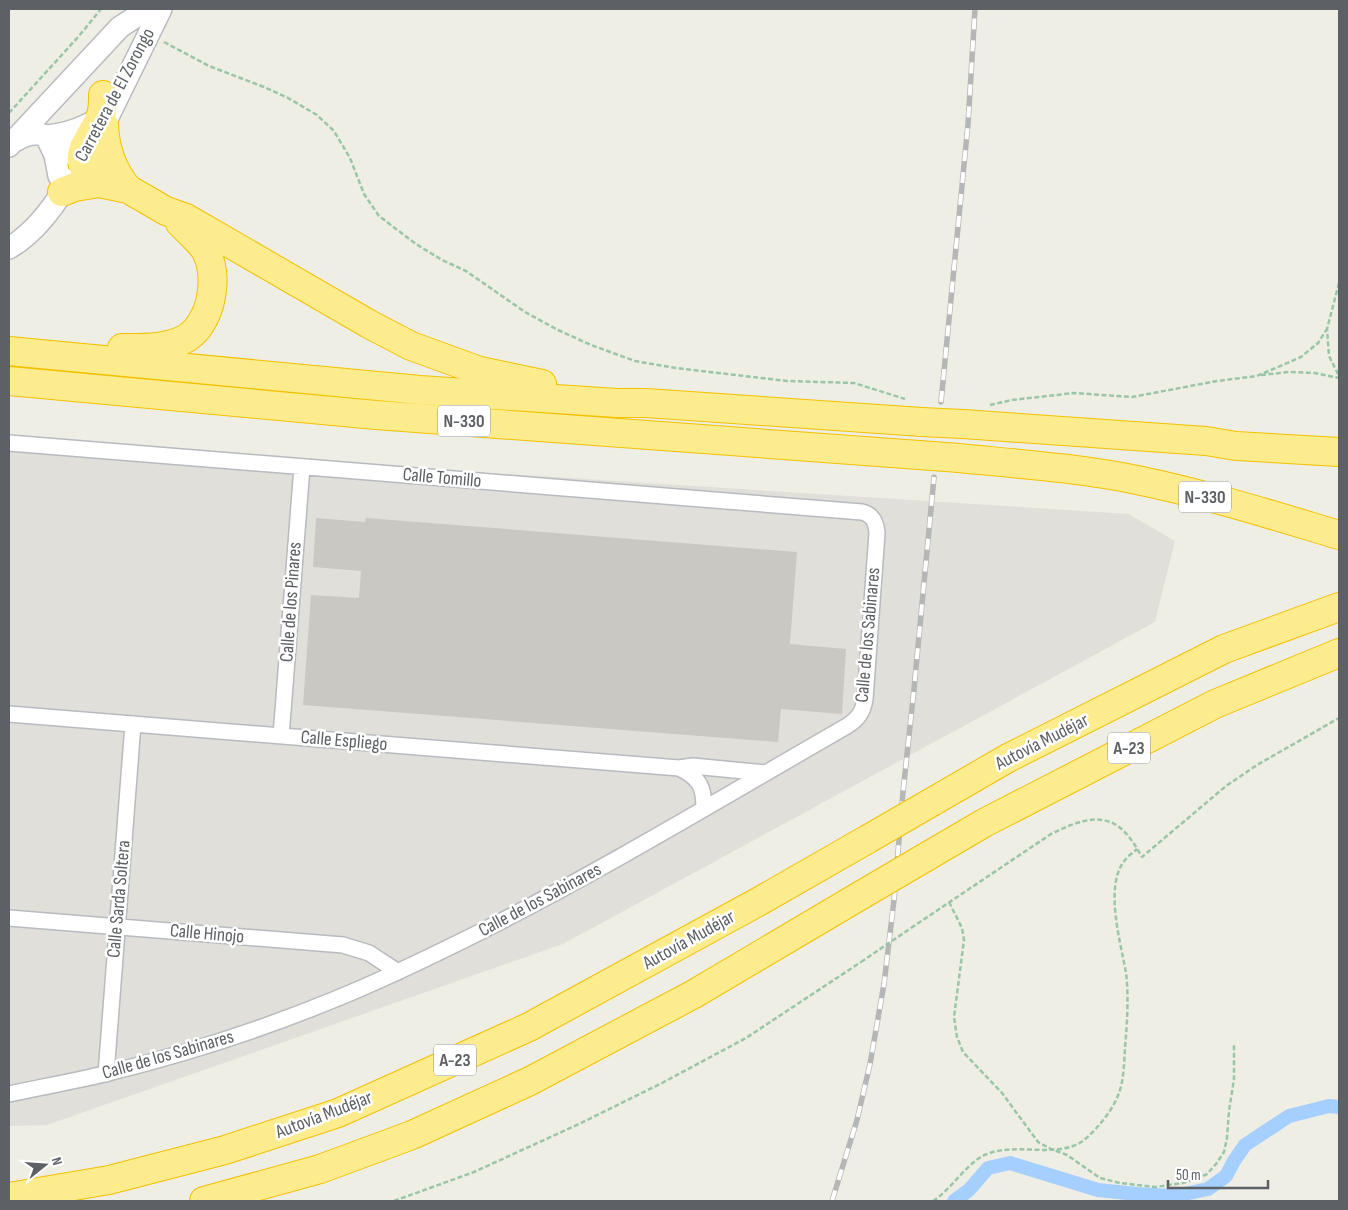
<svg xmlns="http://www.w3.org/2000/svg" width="1348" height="1210" font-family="'Sofia Sans Condensed',sans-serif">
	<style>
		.industrial { fill: #e1dfd9 }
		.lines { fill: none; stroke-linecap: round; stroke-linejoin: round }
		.canal { stroke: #a5cfff; stroke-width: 14 }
		.building { fill: #cac8c2 }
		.street-casing { stroke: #b7babf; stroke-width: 18 }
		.secondary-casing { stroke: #b8bac1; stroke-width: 24 }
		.highway-casing { stroke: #f3c001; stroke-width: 30 }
		.path { stroke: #99c5aa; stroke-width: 2.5; stroke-dasharray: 5 2.5; stroke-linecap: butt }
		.street { stroke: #fff; stroke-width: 15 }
		.secondary { stroke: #fff; stroke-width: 21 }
		.highway { stroke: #fcec8e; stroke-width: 28 }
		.rail-casing { stroke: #b5b6b6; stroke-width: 5.5 }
		.rail { stroke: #fff; stroke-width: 4; stroke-dasharray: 11; stroke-linecap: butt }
		.highway-bridge-casing { stroke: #f3c001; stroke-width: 30; stroke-linecap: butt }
		.path-bridge { stroke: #99c5aa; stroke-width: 2.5; stroke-dasharray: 5 2.5; stroke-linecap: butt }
		.highway-bridge { stroke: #fcec8e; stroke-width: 28 }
		.labels { text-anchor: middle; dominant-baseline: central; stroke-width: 5; stroke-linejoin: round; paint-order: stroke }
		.shield { fill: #fff; stroke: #8e9093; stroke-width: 1 }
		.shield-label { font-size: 18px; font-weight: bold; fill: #5d6065 }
		.street-label { font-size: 19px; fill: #5d6065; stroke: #fff }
	</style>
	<rect width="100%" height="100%" fill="#efeee5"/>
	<!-- industrial -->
	<path class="industrial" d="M9 442 1129 514 1175 541 1155 622 563 944 47 1125 9 1126Z"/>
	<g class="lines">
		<!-- canal -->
		<path class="canal" d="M954 1201 969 1190 988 1168 1010 1163 1098 1190 1137 1194 1175 1196 1208 1189 1226 1176 1234 1161 1245 1145 1289 1116 1329 1106 1339 1107"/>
	</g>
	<!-- building -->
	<path class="building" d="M316 518 365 522 366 518 797 552 790 644 846 649 842 714 781 709 778 742 303 705 311 595 359 598 361 571 313 567Z"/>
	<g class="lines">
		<defs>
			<path id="street" d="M9 443 862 512C873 515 876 522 877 533L865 699C863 712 858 719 847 726 725 796 605 869 480 932 432 956 383 980 333 1000 260 1030 185 1054 108 1073 76 1081 42 1087 9 1094
				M9 714 679 768 693 766 765 773
				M281 736 302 467
				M679 768C700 778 704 787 704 809
				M9 918 343 945 369 953 398 972
				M106 1074 133 724"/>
			<path id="secondary" d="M104 125 161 9
				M46 136C62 135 75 131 89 124
				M46 136 55 155 59 176
				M15 141C42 123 60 143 81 161
				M9 146 120 27 145 11
				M9 248C13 245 18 243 22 239 40 225 58 200 70 180"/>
			<path id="highway" d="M104 125C105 149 113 171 128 189
				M99 183C65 159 90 143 101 115 103 109 103 102 103 95
				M62 192 75 187 99 183 128 189 166 211 186 218 369 324 411 346 480 371 542 384
				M122 348C142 348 164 349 183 340 212 326 221 274 204 248 197 239 188 231 180 223
				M9 351 420 390 617 403H646L922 422
				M9 381 376 415 919 455
				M963 424 1206 441 1236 446 1339 452
				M959 458C1019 464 1078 468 1137 480 1205 494 1272 515 1339 535
				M932 802 1008 758 1224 649 1339 607
				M926 857 984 823 1215 704 1339 653
				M9 1197 109 1180 225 1150 338 1113 529 1027 758 902 868 839
				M204 1201 320 1169 412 1135 530 1081 694 994 863 894"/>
		</defs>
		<!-- street casing -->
		<use href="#street" class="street-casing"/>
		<!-- secondary casing -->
		<use href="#secondary" class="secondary-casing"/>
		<!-- highway casing -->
		<use href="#highway" class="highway-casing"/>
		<!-- path -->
		<path class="path" d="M164 42 209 66 264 87 288 98 317 115 334 131 350 158 364 194 379 216 416 244 442 260 466 271 525 312 558 330 591 345 635 361 676 368 787 381 854 383 905 399
			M9 113 79 36 101 9
			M1339 283 1327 329 1329 356 1339 376
			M1261 375 1289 372 1315 373 1339 378
			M990 405 1012 400 1074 393 1132 397 1217 381 1257 376 1301 357 1318 343 1327 329
			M949 902 962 928 964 940 954 1017 957 1037 963 1052 1002 1093 1038 1142 1051 1149 1067 1155 1100 1178 1120 1183 1155 1187 1183 1183 1198 1178 1207 1174 1216 1164 1224 1152 1227 1138 1229 1111 1234 1079V1045
			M911 928 1051 834C1078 821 1107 808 1129 837 1134 843 1138 850 1142 857L1226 786 1257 765 1339 718
			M394 1201 474 1172 579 1124 662 1083 746 1038 861 962
			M933 1201C952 1189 968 1161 987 1154 1017 1142 1056 1159 1083 1141 1088 1137 1095 1130 1099 1125 1108 1115 1116 1103 1120 1090 1124 1077 1124 1062 1125 1048 1127 1024 1129 997 1126 973 1121 943 1103 884 1126 859 1129 855 1134 852 1137 849"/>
		<!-- street -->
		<use href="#street" class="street"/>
		<!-- secondary -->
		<use href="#secondary" class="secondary"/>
		<!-- highway -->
		<use href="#highway" class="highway"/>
		<defs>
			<path id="rail" d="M941 402 968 124 975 9
				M832 1201 857 1120 870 1064 884 984 894 900 903 792 914 689 934 477"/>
		</defs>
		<!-- rail casing -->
		<use href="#rail" class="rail-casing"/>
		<!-- rail -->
		<use href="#rail" class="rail"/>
		<defs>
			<path id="highway-bridge" d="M922 422 963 424
				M919 455 959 458
				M868 839 932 802
				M863 894 926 857"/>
		</defs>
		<!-- highway-bridge casing -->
		<use href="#highway-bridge" class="highway-bridge-casing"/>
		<!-- path-bridge -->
		<path class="path-bridge" d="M861 962 911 928"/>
		<!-- highway-bridge -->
		<use href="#highway-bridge" class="highway-bridge"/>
	</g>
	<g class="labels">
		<!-- shield labels -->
		<g class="shield">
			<rect x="438" y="405.5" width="52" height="31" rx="4"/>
			<rect x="1179" y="481.5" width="52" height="31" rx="4"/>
			<rect x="1108" y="732.5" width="42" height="31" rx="4"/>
			<rect x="434" y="1044.5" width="42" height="31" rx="4"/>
		</g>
		<g class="shield-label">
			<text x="464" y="421">N-330</text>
			<text x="1205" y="497">N-330</text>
			<text x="1129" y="748">A-23</text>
			<text x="455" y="1060">A-23</text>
		</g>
		<!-- street labels -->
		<g class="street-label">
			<text transform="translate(115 95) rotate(-62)">Carretera de El Zorongo</text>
			<text transform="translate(442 478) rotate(5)">Calle Tomillo</text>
			<text transform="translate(291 602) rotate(-86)">Calle de los Pinares</text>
			<text transform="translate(868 635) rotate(-85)">Calle de los Sabinares</text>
			<text transform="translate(344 741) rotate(5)">Calle Espliego</text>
			<text transform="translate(1042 742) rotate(-27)">Autovía Mudéjar</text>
			<text transform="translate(119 899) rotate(-85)">Calle Sarda Soltera</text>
			<text transform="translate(540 900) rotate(-28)">Calle de los Sabinares</text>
			<text transform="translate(207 934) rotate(5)">Calle Hinojo</text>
			<text transform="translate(689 940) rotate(-29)">Autovía Mudéjar</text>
			<text transform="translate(168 1055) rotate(-16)">Calle de los Sabinares</text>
			<text transform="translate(324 1115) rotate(-21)">Autovía Mudéjar</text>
		</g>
	</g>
	<!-- border -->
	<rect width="1348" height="1210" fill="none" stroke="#5d6065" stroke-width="20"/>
	<!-- north arrow -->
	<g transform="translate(45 1165) rotate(73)" stroke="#ffffff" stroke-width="4" paint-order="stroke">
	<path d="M0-4L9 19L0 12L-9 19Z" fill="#5d6065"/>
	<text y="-8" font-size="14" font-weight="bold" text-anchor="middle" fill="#5d6065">N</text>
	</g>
	<!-- scale -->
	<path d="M1168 1180v8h100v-8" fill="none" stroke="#5d6065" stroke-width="2.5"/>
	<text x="1176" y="1180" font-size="15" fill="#5d6065" stroke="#ffffff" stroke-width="4" paint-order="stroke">50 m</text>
</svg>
